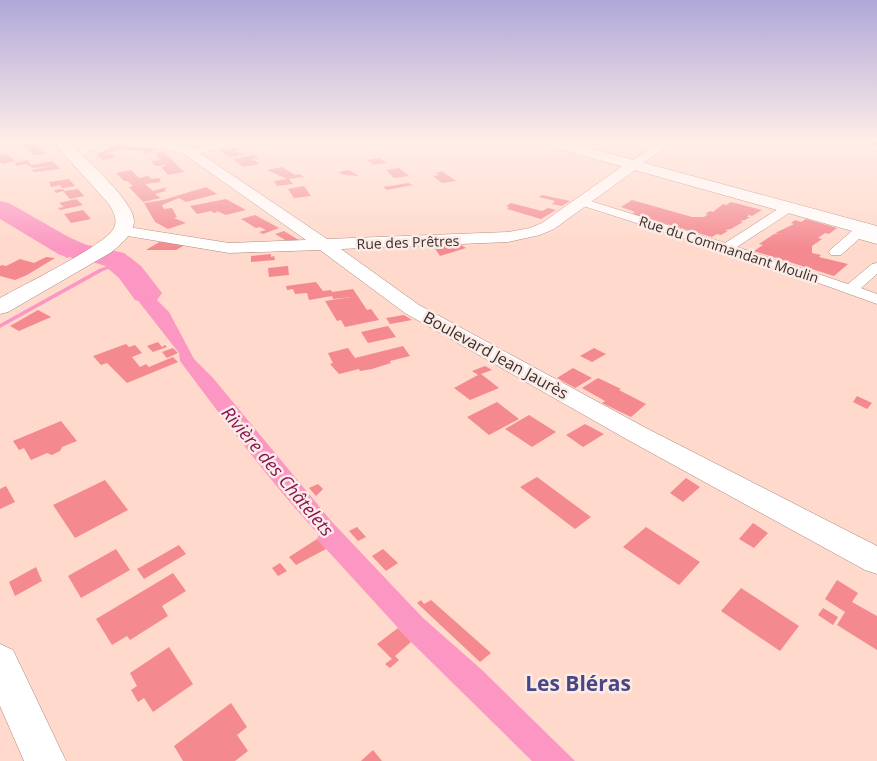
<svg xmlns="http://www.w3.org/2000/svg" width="877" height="761" font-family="'Open Sans',sans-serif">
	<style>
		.water { fill: #fb97c2 }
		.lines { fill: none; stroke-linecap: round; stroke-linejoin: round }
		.stream { fill: #fb97c2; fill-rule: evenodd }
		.river { fill: #fb97c2; fill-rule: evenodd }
		.building { fill: #f48990 }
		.minor-casing { stroke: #a9867a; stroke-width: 1 }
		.tertiary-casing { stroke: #a9867a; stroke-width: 1 }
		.secondary-casing { stroke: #a9867a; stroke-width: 1 }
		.minor { fill: #fff; fill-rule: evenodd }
		.tertiary { fill: #fff; fill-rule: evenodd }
		.secondary { fill: #fff; fill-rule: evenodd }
		.rail-casing { stroke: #937a71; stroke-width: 3 }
		.rail { stroke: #fbebe6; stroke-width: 2; stroke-dasharray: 6; stroke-linecap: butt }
		.labels { text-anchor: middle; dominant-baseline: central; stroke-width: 5; stroke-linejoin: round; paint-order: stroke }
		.far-street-label { font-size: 14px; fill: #3c2e29; stroke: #fbebe6 }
		.street-label { font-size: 16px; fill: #3c2e29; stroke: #fbebe6 }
		.water-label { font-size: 18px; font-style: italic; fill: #881354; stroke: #fbebe6 }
		.near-neighbourhood-label { font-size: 21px; font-weight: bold; fill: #484684; stroke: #fbebe6 }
	</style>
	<rect width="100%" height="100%" fill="#ffd9cb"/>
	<!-- water -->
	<path class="water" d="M0 201 34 222 89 246 67 258 0 215Z
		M117 253 131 258 135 263 154 297 169 312 194 359 213 378 332 522 423 618 482 670 575 761H532L411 642 317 539 319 535C269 480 225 421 180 361L179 353 118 275 106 266 99 264Z"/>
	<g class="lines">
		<!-- stream -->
		<path class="stream" d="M113 264 115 265V266L103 271 0 328V324L99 269Z"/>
		<!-- river -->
		<path class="river" d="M0 201 9 203 79 243 124 253 141 266 162 293 157 300 146 303 135 300 119 278 104 265 60 255 0 219Z"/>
	</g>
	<!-- building -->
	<path class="building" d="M19 142H33L46 154 33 155Z
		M115 145 151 147 158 149 147 153H142L144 151 119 149 108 153 116 156 112 157 114 158 103 160 97 155Z
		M236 148 240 150 236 151 239 153 246 154 230 157 219 151Z
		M163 151 184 172 168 175 161 167 166 166 165 165 155 166 151 161 160 160 155 153Z
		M6 154 15 161 3 164 0 162V155Z
		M254 155 259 158 252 159 260 164 243 167 233 159Z
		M380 158 387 163 373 165 367 160Z
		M28 160 31 165 53 161 60 169 34 172 32 170 52 166 33 168 26 164 17 166 15 163Z
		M282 167 295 175 299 174 304 177 289 179 293 184 277 186 274 181 287 179 267 170Z
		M399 168 409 176 394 178 386 170Z
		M131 170 139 178 148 176 152 179 159 178 161 182 145 184 153 191 167 187V188L164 189 166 191 155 194 161 198 143 202 129 187 133 186 127 181H124L116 173Z
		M349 170 356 174 359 176 344 175 338 172Z
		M442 171 446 174 456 181 442 183 433 176 439 175 436 173Z
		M69 179 75 186 62 188 60 185 51 187 49 182Z
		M408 183 413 185 387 190 383 187Z
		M304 186 311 196 294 198 288 189Z
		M206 187 217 194 186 202 179 198 162 205 164 209 172 208 177 217 174 218 186 223 168 229 155 222 144 203 163 200Z
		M63 189 65 191 78 189 84 196 70 199 63 191 56 193 54 190Z
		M542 195 570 201 562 206 552 204 555 201 539 197Z
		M76 199 83 205 60 210 58 208 64 207 59 203Z
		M226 199 246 210 226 215 217 211H215L218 212 214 213 211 211 197 214 190 206Z
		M632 200 692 217H704L708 214H705L710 211 713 212 723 204 726 205 731 202 762 210 752 216 749 215 747 217H750L745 220 740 221 743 222 731 229 725 230 728 231 721 235 717 234 712 237 632 214 635 212 621 207Z
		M511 203 542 211 548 208 556 210 541 219 507 209 509 207 506 206Z
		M83 210 91 219 71 223 64 214Z
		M255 215 270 223 279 228 263 234 259 232 266 230 260 227 256 228 241 219Z
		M806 219 837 228 829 234 825 233 818 238 822 239 812 246V253L821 255 819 257 848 264 834 276 754 251 763 245 759 244 774 234H779L775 233 794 224 791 223 795 220 801 222Z
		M284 231 289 234 302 242 292 244 275 234Z
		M161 241 185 245 176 250H146Z
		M432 244 461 245 466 248 440 256Z
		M271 254V257L274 256 275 260 251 262V256Z
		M46 257 55 258 27 275 15 280 0 276V266L2 265 6 266 20 259 34 263Z
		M288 266 289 275 269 277 268 268Z
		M316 282 323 291 331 290 332 292 353 289 367 310 371 309 379 320 345 327 341 320 337 321 325 301 352 297 333 299 332 296 309 300 307 293 295 294 293 289 287 290 286 286Z
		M38 310 51 317 19 331 10 326Z
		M404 315 412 320 390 324 386 318Z
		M388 326 396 337 368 343 361 332Z
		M158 342 162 347 165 345 167 347 153 352 147 346Z
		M126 344 129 347 135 345 142 353 132 357 140 367 146 364 149 367 173 357 178 362 127 383 107 363 101 365 93 356Z
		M403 346 410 356 390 361 391 363 372 369 360 371 359 369 339 374 330 364 333 363 328 353 348 348 355 358Z
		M173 348 178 353 167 358 162 352Z
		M594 348 606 354 592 362 580 356Z
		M485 366 492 370 481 374 499 388 470 400 454 388 478 375 472 371Z
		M573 368 592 378 575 388 557 378Z
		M598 378 621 389 619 390 646 404 631 417 602 403 605 401 582 388Z
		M857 396 872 403 867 409 853 402Z
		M497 402 519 419 489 435 467 417Z
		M529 415 556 432 532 447 505 429Z
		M61 421 77 441 62 447 60 451 52 455 47 453 31 460 24 448 19 450 13 441Z
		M585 424 604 434 583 447 566 435Z
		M537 477 591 517 575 529 520 487Z
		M686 478 700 487 683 502 670 493Z
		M105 480 128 510 75 538 53 505Z
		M318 484 323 489 316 496 309 488Z
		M6 486 15 502 0 509V489Z
		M753 523 768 533 754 548 739 539Z
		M357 527 366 537 358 541 349 531Z
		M646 527 700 562 679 585 623 547Z
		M317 539 326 549 296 565 289 557Z
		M179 545 186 554 144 579 137 569Z
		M116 549 130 570 81 598 68 576Z
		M383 549 398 563 386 571 372 556Z
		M280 563 287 571 278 576 272 568Z
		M36 567 42 581 15 596 9 582Z
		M173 573 186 591 162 606 168 616 130 640 127 636 112 645 96 619Z
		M837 580 858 593 852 602 877 616V650L837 625 845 612 825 599Z
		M741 588 799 626 780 651 721 611Z
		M421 600 424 604 431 600 491 653 480 662 417 603Z
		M823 608 838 617 833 625 818 615Z
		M398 628 411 642 395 656 399 660 390 668 385 664 392 659 377 644Z
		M169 647 193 684 153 712 144 698 138 702 131 690 137 686 130 673Z
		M231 703 247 727 237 735 248 751 235 761H183L174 746Z
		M373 750 382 761H361Z"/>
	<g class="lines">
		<defs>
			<path id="minor" d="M95 142H108L77 158H69L68 156Z
				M224 142H243L191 156 186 153 188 151Z
				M661 142H673L637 167H629L628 165 629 163Z
				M581 198 725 243 784 205H792L794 208 792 211 737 247 848 284 872 264 877 263V274L861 288 877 294V304L777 268 577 204 575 202Z
				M857 230 877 236V244L859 239 841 255H831L829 252 831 249 852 231Z"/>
			<path id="tertiary" d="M119 142H168L192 148 327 239 508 232 530 228 542 223 628 162H638L640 165 638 168 554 229 540 235 508 242 341 249 419 305 646 428 877 546V574L865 570 628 440 405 313 320 250 229 253 116 234 114 231 116 228 122 226 229 243 306 240 184 154 164 149 125 146Z
				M0 644 13 650 66 761H24L0 706Z"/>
			<path id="secondary" d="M53 142H68C83 157 137 203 134 223 132 236 119 246 110 253L8 312 0 314V298C21 286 106 245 114 228 118 219 113 210 108 203Z
				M543 142H567L877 226V238L545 145Z"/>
		</defs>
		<!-- minor casing -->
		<use href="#minor" class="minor-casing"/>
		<!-- tertiary casing -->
		<use href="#tertiary" class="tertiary-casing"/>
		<!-- secondary casing -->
		<use href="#secondary" class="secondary-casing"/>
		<!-- minor -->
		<use href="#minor" class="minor"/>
		<!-- tertiary -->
		<use href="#tertiary" class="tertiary"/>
		<!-- secondary -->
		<use href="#secondary" class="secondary"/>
		<defs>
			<path id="rail" d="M870 142 877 144"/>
		</defs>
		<!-- rail casing -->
		<use href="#rail" class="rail-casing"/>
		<!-- rail -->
		<use href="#rail" class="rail"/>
	</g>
	<!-- sky -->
	<linearGradient id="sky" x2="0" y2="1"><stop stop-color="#afa8d9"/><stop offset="0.57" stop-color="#ffeee8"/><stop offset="1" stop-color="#ffeee8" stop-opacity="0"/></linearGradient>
	<rect width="877" height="249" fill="url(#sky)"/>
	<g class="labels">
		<!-- far-street labels -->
		<g class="far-street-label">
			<text transform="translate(408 242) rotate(-2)">Rue des Prêtres</text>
			<text transform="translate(729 249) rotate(18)">Rue du Commandant Moulin</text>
		</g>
		<!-- street labels -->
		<g class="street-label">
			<text transform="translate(496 355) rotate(29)">Boulevard Jean Jaurès</text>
		</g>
		<!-- water labels -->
		<g class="water-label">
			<text transform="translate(278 471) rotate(50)">Rivière des Châtelets</text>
		</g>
		<!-- near-neighbourhood labels -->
		<g class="near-neighbourhood-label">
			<text x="578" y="683">Les Bléras</text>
		</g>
	</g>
</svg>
